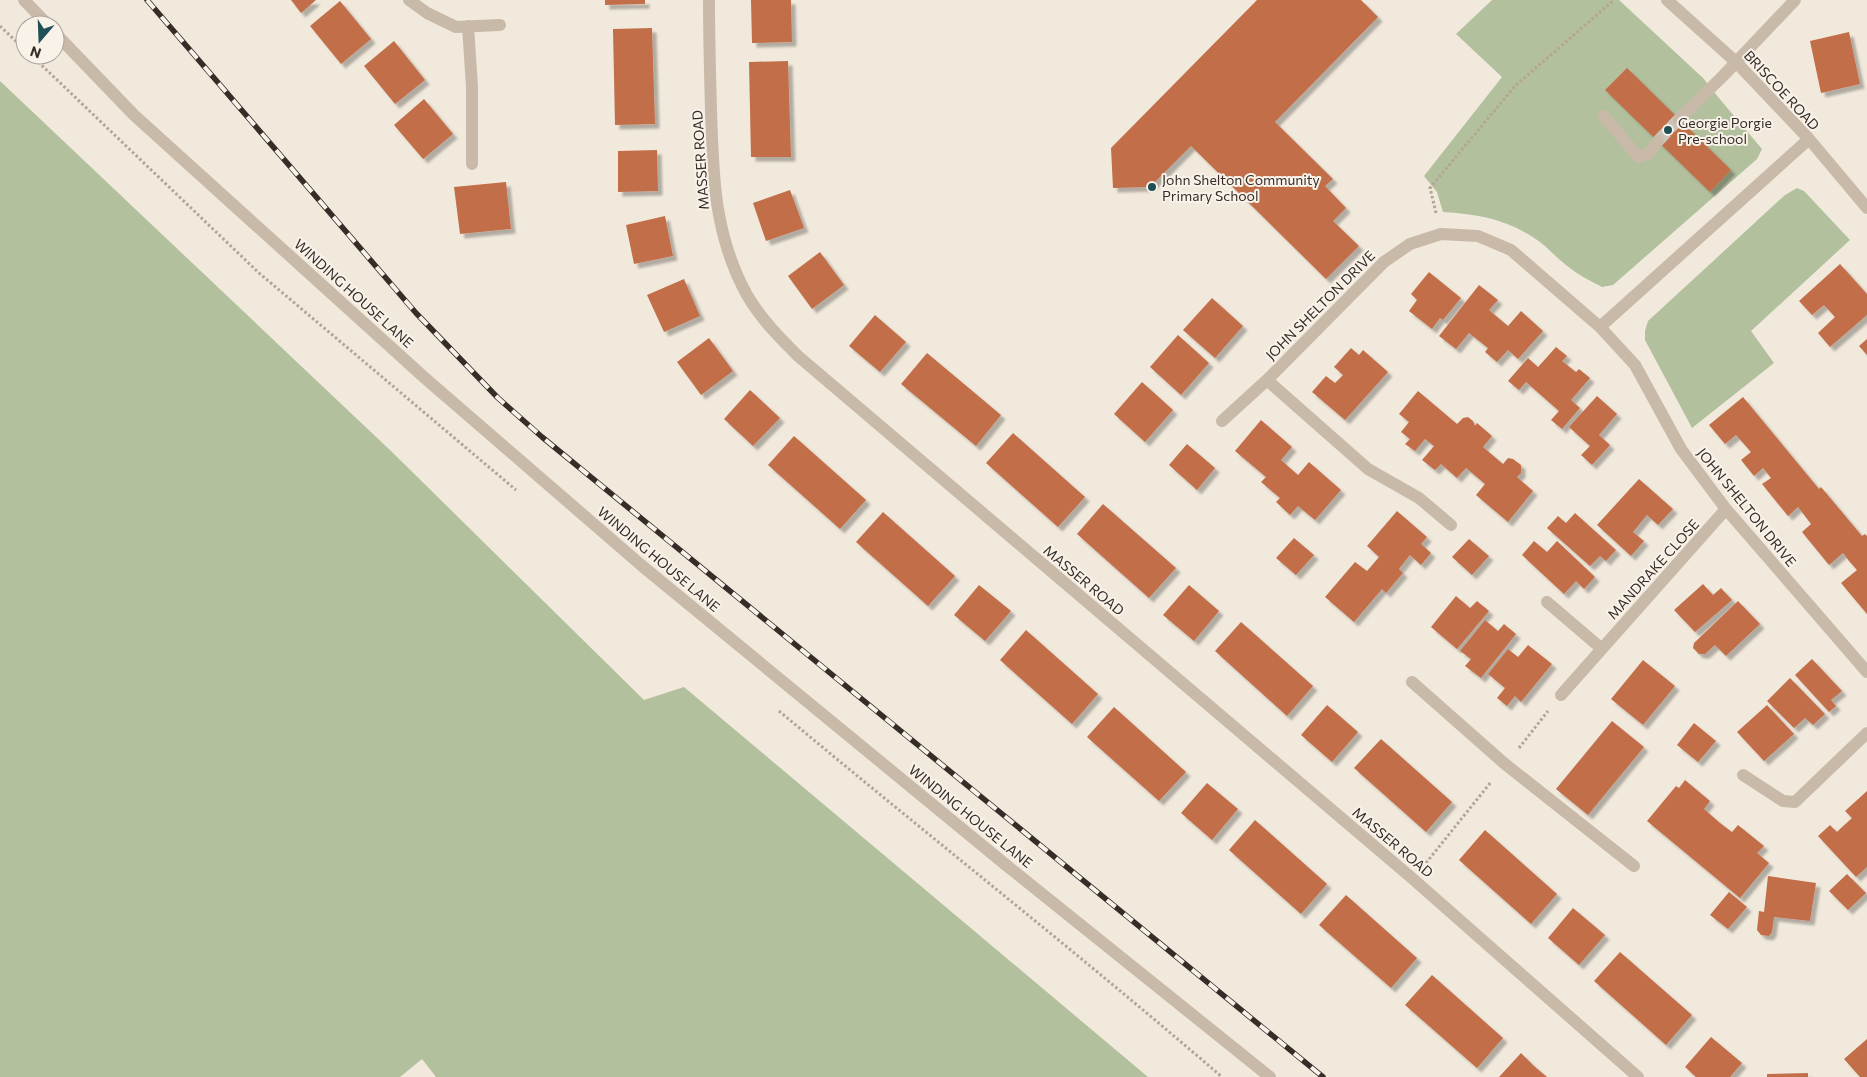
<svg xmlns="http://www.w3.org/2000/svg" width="1867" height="1077" font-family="Commissioner,sans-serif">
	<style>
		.green { fill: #b2c09d }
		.building { fill: #c26e49; filter: url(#shadow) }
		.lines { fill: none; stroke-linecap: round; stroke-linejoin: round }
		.minor-tunnel { stroke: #ccc3b8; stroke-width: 12; stroke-dasharray: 12 6; stroke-linecap: butt }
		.path { stroke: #b5a393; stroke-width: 3; stroke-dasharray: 2.5 2.5; stroke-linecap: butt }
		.minor { stroke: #c9b9a8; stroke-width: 12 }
		.rail-casing { stroke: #362d28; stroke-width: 5.5 }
		.rail { stroke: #f9f2e9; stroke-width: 4; stroke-dasharray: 11; stroke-linecap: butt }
		.poi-dot { fill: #1f5056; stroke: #f9f2e9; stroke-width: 2 }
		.labels { text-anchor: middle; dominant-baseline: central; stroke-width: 4; stroke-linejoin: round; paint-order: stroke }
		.street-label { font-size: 14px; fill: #362d28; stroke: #f9f2e9 }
		.poi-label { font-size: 14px; fill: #362d28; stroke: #f9f2e9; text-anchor: start }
	</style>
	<defs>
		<filter id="shadow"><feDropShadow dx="4.5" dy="4.5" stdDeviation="1" flood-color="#0004"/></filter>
	</defs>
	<rect width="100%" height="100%" fill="#f1e9dc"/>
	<!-- green -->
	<path class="green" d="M1492 0H1619L1703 78 1718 97 1762 149 1757 159 1613 285 1602 287C1590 281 1577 274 1566 265 1557 258 1549 249 1540 242 1510 220 1479 214 1443 212L1437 192 1424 176 1502 77 1456 34Z
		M0 81 392 452 644 700 684 687 1148 1077H436L422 1059 400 1077H0Z
		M1797 188 1804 191 1850 240 1751 331 1774 363 1692 428 1645 340V331L1648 321 1785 195Z"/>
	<!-- building -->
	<path class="building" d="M291 0H316L301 13Z
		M605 0H645V4L605 5Z
		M751 0H791L792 42 752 43Z
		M1257 0H1361L1378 17 1275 122 1333 179 1325 186 1346 208 1333 221 1359 246 1326 279 1191 146 1150 187 1113 188 1111 148Z
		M340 1 371 39 341 64 310 26Z
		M652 28 655 124 615 125 613 29Z
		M1849 32 1860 84 1821 93 1810 41Z
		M394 41 425 80 395 104 364 66Z
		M788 61 791 157H751L749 62Z
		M1627 68 1731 170 1710 192 1605 90Z
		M424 99 453 134 423 159 394 125Z
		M657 150 658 191 618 192V151Z
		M506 182 511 229 460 234 454 187Z
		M790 190 804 228 766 241 753 203Z
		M665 216 673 256 634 264 626 225Z
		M820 252 844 285 812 309 788 276Z
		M1840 264 1867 294V315L1830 347 1818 333 1835 317 1824 305 1812 315 1799 301Z
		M1429 272 1461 298 1443 320 1440 318 1432 329 1409 311 1417 300 1411 294Z
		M684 279 700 316 664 332 647 295Z
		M1479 285 1498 300 1489 310 1508 326 1521 311 1543 331 1518 359 1508 350 1497 362 1485 352 1488 348 1469 333 1456 349 1439 336Z
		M1212 298 1243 326 1215 358 1183 330Z
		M875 315 906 342 880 372 849 346Z
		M1178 335 1209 363 1181 395 1150 367Z
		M709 338 733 371 701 395 677 362Z
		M1867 339V355L1859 346Z
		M1556 347 1567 356 1562 361 1576 372 1579 369 1590 378 1571 400 1580 408 1562 429 1551 420 1559 411 1526 382 1519 390 1508 381 1528 358 1538 367Z
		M1351 348 1359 355 1363 350 1388 372 1345 420 1312 392 1326 376 1335 383 1343 375 1334 367Z
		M927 353 1001 415 976 446 901 384Z
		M1142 382 1173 410 1145 442 1114 414Z
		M750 390 780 418 753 446 724 419Z
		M1418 391 1457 424 1463 418 1468 417 1473 421 1475 426 1477 423 1492 436 1483 447 1503 464 1508 458 1513 459 1521 465V473L1517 477 1533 491 1508 522 1476 495 1485 484 1466 468 1457 478 1441 464 1435 470 1422 460 1434 446 1425 439 1415 451 1405 444 1410 439 1401 432 1409 422 1399 414Z
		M1597 396 1617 414 1599 435 1610 445 1592 465 1581 455 1590 446 1569 427Z
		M1743 397 1819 489 1821 487 1862 536 1865 534 1867 536V614L1841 583 1857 570 1849 561 1843 553 1829 565 1802 532 1811 524 1798 507 1788 516 1762 484 1771 478 1763 468 1754 476 1741 460 1751 452 1736 435 1725 444 1709 425Z
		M1261 420 1292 447 1281 460 1298 475 1309 462 1341 490 1315 520 1298 506 1290 515 1276 502 1280 498 1261 482 1266 477 1235 451Z
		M1013 433 1085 497 1058 527 986 463Z
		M794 436 866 500 840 529 768 465Z
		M1187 444 1215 468 1197 490 1169 465Z
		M1639 479 1673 509 1658 525 1647 515 1633 532 1644 541 1631 556 1597 525Z
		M1103 504 1176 568 1149 598 1077 534Z
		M1397 511 1427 537 1421 544 1431 553 1421 565 1410 555 1399 569 1403 573 1386 593 1382 589 1354 622 1325 597 1355 562 1367 571 1379 557 1367 546Z
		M883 512 955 576 928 606 856 542Z
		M1575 513 1616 550 1606 561 1600 556 1590 566 1547 528 1558 516 1566 523Z
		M1294 538 1314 555 1296 575 1276 558Z
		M1469 539 1489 556 1472 575 1452 557Z
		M1534 541 1547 552 1557 541 1595 577 1584 589 1576 581 1564 594 1522 555Z
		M1703 584 1713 595 1721 588 1732 600 1695 632 1674 610Z
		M979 585 1011 611 985 641 954 615Z
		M1189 585 1219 611 1194 641 1163 615Z
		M1456 596 1470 608 1477 601 1489 611 1457 649 1431 627Z
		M1738 601 1760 624 1726 656 1715 645 1705 654H1699L1693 648 1694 643Z
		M1485 620 1498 631 1504 624 1516 634 1481 678 1465 666 1471 659 1460 651Z
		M1241 622 1313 686 1287 716 1215 651Z
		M1026 630 1098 694 1072 724 1000 660Z
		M1528 645 1552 664 1521 702 1515 696 1507 706 1497 698 1505 688 1488 674 1508 649 1518 657Z
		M1812 659 1842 691 1831 700 1836 706 1829 712 1795 675Z
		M1643 660 1675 686 1643 725 1611 699Z
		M1790 678 1825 714 1813 725 1805 718 1794 728 1767 701Z
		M1327 705 1358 732 1332 762 1301 735Z
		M1767 705 1794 734 1764 761 1737 732Z
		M1114 707 1186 772 1159 801 1087 737Z
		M1612 721 1644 747 1588 815 1556 789Z
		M1694 723 1716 741 1698 762 1677 745Z
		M1381 739 1452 802 1426 832 1354 768Z
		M1685 780 1710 801 1704 809 1720 823 1732 832 1738 825 1764 846 1757 853 1769 863 1740 898 1647 821 1676 786 1679 788Z
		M1207 783 1238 809 1212 840 1181 813Z
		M1867 791V867L1856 877 1818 836 1830 825 1837 832 1841 828 1852 818 1845 811Z
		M1255 820 1327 884 1301 914 1229 850Z
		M1485 830 1557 894 1531 924 1459 860Z
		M1847 874 1866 893 1848 910 1829 891Z
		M1768 876 1816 883 1810 921 1774 917 1772 932 1769 936 1761 935 1757 930 1759 911 1764 912Z
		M1729 892 1747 907 1728 929 1710 915Z
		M1346 895 1417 958 1391 988 1319 925Z
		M1573 908 1605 935 1579 965 1548 938Z
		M1620 952 1692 1015 1666 1045 1594 981Z
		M1432 975 1503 1038 1477 1068 1405 1005Z
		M1711 1037 1742 1063 1730 1077H1696L1685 1067Z
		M1867 1039V1077H1860L1844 1059Z
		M1521 1053 1534 1066 1547 1077H1499Z
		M1808 1073V1077H1767V1074Z"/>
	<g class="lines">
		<!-- minor-tunnel -->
		<path class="minor-tunnel" d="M1658 141 1679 119"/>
		<!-- path -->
		<path class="path" d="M0 26 25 50
			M31 55 259 273 516 490
			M1436 213 1430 188 1515 86 1614 0
			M779 711C926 834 1077 952 1222 1077
			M1519 748 1548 711
			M1426 863 1491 782"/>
		<!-- minor -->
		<path class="minor" d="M24 0 48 25
			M409 0 427 13 456 27 500 25
			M709 0C709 37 710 74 711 110 713 177 714 235 747 295 761 319 779 337 798 356L1413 879 1638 1077
			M1667 0 1736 62 1809 139 1867 208
			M468 26 472 87V164
			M55 33 134 115 426 379 641 565 1006 865 1270 1077
			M1604 116 1638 157 1649 153 1658 141
			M1679 119 1723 76 1795 0
			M1600 327 1809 139
			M1267 380 1368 469 1419 498 1451 525
			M1222 421 1267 380 1384 262 1410 244 1441 234 1478 236 1511 250 1600 327 1635 365 1681 449 1726 509 1867 672
			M1547 602 1602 649
			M1412 682 1505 764 1634 866
			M1561 695 1726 509
			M1743 775 1783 801 1795 802 1867 733"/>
		<defs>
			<path id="rail" d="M147 0 416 313 498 398 542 437 1323 1077"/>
		</defs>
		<!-- rail casing -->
		<use href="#rail" class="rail-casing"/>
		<!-- rail -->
		<use href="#rail" class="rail"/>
	</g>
	<!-- markers -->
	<g class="poi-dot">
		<circle cx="1668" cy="130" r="5"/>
		<circle cx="1152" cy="187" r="5"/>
	</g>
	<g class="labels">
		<!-- street labels -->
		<g class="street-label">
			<text transform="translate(1782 90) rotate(47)">BRISCOE ROAD</text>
			<text transform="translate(700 160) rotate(-94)">MASSER ROAD</text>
			<text transform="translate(354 293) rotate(42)">WINDING HOUSE LANE</text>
			<text transform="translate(1320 305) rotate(-45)">JOHN SHELTON DRIVE</text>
			<text transform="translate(1747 507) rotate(51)">JOHN SHELTON DRIVE</text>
			<text transform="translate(659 559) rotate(40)">WINDING HOUSE LANE</text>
			<text transform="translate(1653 569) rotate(-48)">MANDRAKE CLOSE</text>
			<text transform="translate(1084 580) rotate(40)">MASSER ROAD</text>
			<text transform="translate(971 816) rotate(39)">WINDING HOUSE LANE</text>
			<text transform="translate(1393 842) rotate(40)">MASSER ROAD</text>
		</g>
		<!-- poi labels -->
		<g class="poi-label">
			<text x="1678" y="122">Georgie Porgie<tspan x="1678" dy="16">Pre-school</tspan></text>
			<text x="1162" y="179">John Shelton Community<tspan x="1162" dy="16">Primary School</tspan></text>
		</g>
	</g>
	<!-- north arrow -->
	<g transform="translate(40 40) rotate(199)"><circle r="24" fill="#f9f2e9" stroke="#aba39c"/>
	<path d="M0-4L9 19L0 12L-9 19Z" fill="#1f5056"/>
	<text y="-8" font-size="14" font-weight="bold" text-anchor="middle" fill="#362d28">N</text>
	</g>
</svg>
